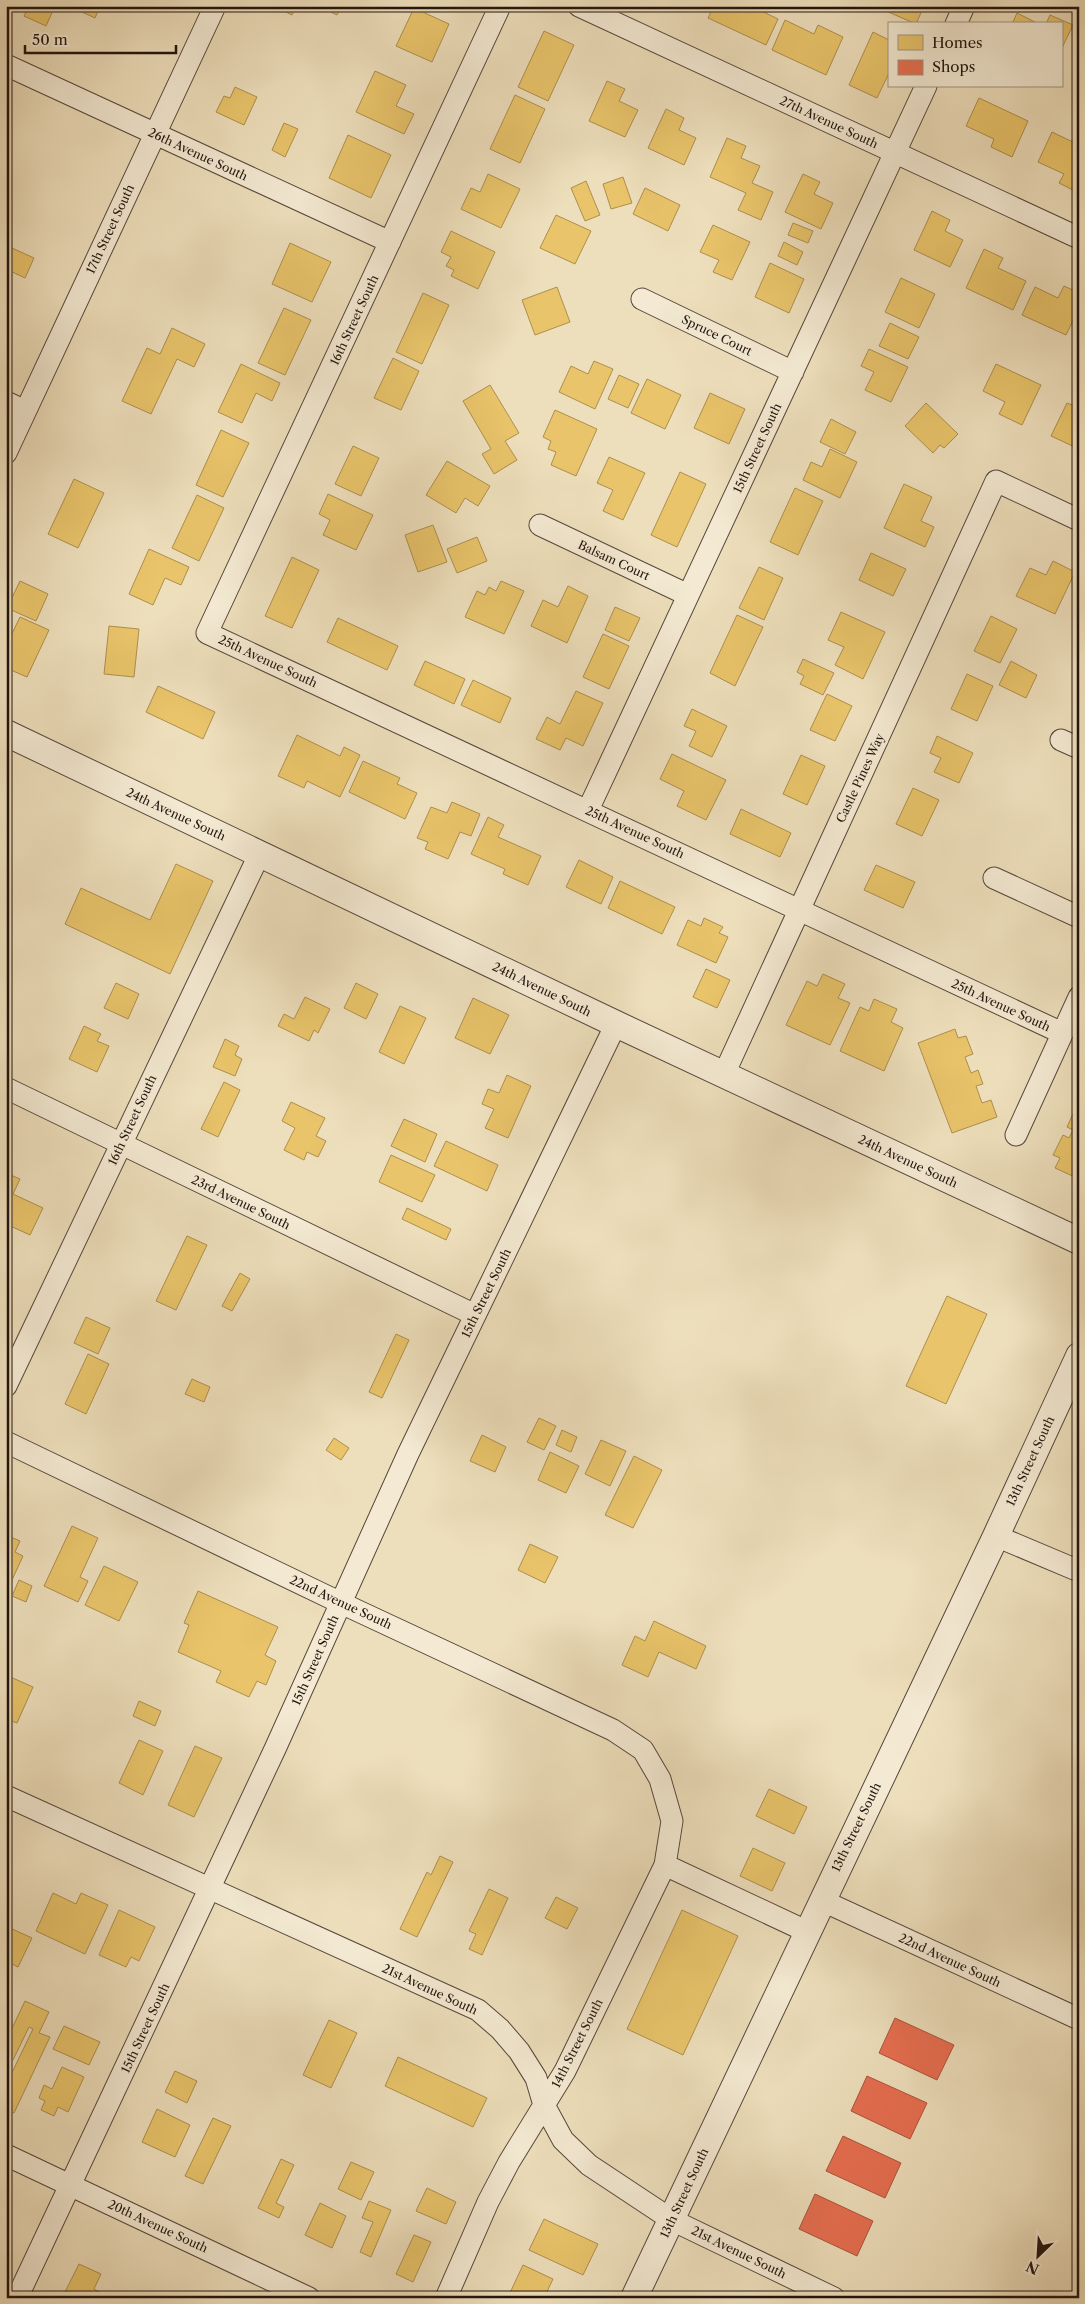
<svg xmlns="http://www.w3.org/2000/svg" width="1085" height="2304" font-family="'Libre Caslon Text',serif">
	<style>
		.homes { fill: #e9c46a; stroke: #ad8f4e }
		.shops { fill: #e76f51; stroke: #ac543d }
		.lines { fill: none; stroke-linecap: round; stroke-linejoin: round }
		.minor-casing { stroke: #55473a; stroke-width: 23 }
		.tertiary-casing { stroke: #55473a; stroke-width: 28 }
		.minor { stroke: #f4ead3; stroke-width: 21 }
		.tertiary { stroke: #f4ead3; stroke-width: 26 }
		.labels { text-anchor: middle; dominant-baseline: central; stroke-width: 5; stroke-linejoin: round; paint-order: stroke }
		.street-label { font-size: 12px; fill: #22140e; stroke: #f4ead3 }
	</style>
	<rect width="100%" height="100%" fill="#eedfbc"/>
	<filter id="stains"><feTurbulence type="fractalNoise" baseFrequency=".004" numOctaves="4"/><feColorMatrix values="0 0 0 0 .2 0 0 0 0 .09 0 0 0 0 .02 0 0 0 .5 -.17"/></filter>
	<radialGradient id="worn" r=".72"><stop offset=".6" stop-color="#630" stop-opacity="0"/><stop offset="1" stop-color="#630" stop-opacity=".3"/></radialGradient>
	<!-- homes -->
	<path class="homes" d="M29 6H55L46 26 24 16Z
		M69 6H100L95 18Z
		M274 6H296L292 15Z
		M318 6H342L337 15Z
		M714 6H751L778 19 766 45 708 18Z
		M888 6H924L916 24 886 11Z
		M414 8 449 24 432 62 396 46Z
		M1017 13 1039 24H1012Z
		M1050 15 1073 25 1061 50V24H1046Z
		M785 20 814 34 818 25 843 37 826 75 772 50Z
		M544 31 574 45 548 101 518 87Z
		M873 32 889 40V73L877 98 849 85Z
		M375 71 406 85 396 106 414 114 404 134 356 112Z
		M607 81 625 89 619 101 638 110 625 137 589 121Z
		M235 87 257 97 244 125 216 112 224 96 230 98Z
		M515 95 545 109 520 163 490 149Z
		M979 98 1028 121 1012 157 991 147 994 139 966 126Z
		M666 109 684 118 679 130 696 138 684 165 648 148Z
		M284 123 298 129 285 157 272 150Z
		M1052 132 1079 145V193L1059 183 1064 174 1038 162Z
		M348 135 391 155 371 198 329 178Z
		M727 138 746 146 741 158 760 166 752 183 773 192 761 220 738 210 746 193 710 177Z
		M488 174 520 189 501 228 461 209 471 188 480 192Z
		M803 174 820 182 814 194 833 203 821 229 785 212Z
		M623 177 632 203 611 209 603 184Z
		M586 181 600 215 585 221 571 188Z
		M645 188 680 205 668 231 633 214Z
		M932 211 950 220 945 231 963 240 950 267 914 250Z
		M556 215 591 231 575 264 540 248Z
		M793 223 813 231 808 243 788 235Z
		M713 225 750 242 732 280 713 272 719 260 700 252Z
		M451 231 495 252 478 289 451 276 454 270 446 266 451 257 441 252Z
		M784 242 803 252 797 265 778 256Z
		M290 243 331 262 312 302 272 284Z
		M12 248 34 258 25 278 6 269V259Z
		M984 249 1003 258 998 268 1026 281 1013 310 966 288Z
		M770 263 804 279 789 313 755 297Z
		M901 278 935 294 919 328 885 312Z
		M1064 286 1079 293V308L1066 335 1022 315 1035 287 1058 298Z
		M557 287 570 322 535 335 522 300Z
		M423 293 449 305 422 364 396 352Z
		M284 308 311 320 285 375 258 363Z
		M890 323 919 337 908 359 879 346Z
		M172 328 205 344 194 367 177 359 151 414 122 401 147 348 160 354Z
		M869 349 908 367 891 402 865 390 874 372 861 366Z
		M393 358 419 371 401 410 374 398Z
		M594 361 613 369 595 409 559 392 571 366 588 374Z
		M241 364 280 383 272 401 256 393 242 423 218 412Z
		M996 364 1041 385 1022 425 999 414 1005 402 983 391Z
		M619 375 639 384 628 408 608 399Z
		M647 379 681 395 665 429 631 413Z
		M490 385 519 433 505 441 517 460 494 474 482 454 491 449 463 401Z
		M710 393 745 409 729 444 694 428Z
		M926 403 958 434 944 448 940 445 933 453 905 426Z
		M1067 403 1079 408V449L1051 436Z
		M555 410 597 429 576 476 551 465 556 452 548 449 551 441 543 437Z
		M831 419 856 432 845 454 820 442Z
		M221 430 249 443 223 497 196 485Z
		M353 446 379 458 361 496 335 484Z
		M830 449 857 462 840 498 803 480 811 462 822 467Z
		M609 457 645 473 623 520 603 511 613 490 597 483Z
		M447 461 490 486 478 506 465 498 456 513 426 495Z
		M680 472 706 484 677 547 651 535Z
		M74 479 104 493 78 548 48 534Z
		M904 484 932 497 921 521 934 527 925 547 884 528Z
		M795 488 823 501 798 555 770 542Z
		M328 494 373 515 356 550 323 535 330 520 319 514Z
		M197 495 224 508 199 561 172 548Z
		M433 525 447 562 418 572 405 535Z
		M477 537 487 561 457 573 447 549Z
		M149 549 189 567 181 585 165 578 153 605 129 594Z
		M871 553 906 569 893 596 859 580Z
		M292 557 319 570 292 628 265 616Z
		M1053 561 1075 572 1055 614 1016 596 1030 568 1046 575Z
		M759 567 783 578 764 620 739 608Z
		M20 581 48 594 36 621 7 608Z
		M501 581 524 591 504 634 465 617 477 591 485 595 489 587 496 591Z
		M568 586 588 596 567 643 531 626 543 600 558 607Z
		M615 607 640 618 629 641 605 630Z
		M841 612 885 632 863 679 835 665 844 647 828 640Z
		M737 615 763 627 735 686 710 673Z
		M991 616 1017 629 1000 663 974 651Z
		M20 617 49 630 27 677 6 668V646Z
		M338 618 398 646 387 670 327 642Z
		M109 626 139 629 134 677 104 674Z
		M603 634 629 646 609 689 583 677Z
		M803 659 834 673 823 695 800 684 804 676 797 672Z
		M425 661 465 679 454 704 414 685Z
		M1011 661 1037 675 1026 698 999 685Z
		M967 674 993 686 977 721 951 709Z
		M473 680 511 698 500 723 461 705Z
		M158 686 215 712 203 739 146 712Z
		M576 691 603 703 583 746 566 738 560 750 536 739 547 717 560 724Z
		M827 694 852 706 835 741 810 730Z
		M692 709 727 726 712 757 689 746 696 731 684 726Z
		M297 735 340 756 344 747 360 755 340 797 307 781 304 788 278 776Z
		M937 736 973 753 959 783 934 772 941 758 930 753Z
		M672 754 726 780 706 820 677 806 684 791 660 779Z
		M801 755 825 766 807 805 783 794Z
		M363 761 400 778 397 784 417 793 405 819 349 792Z
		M913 788 939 800 922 836 896 824Z
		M452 802 480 814 471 836 460 832 448 859 425 849 428 842 417 838 431 807 447 813Z
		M741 809 791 833 780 857 730 834Z
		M488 817 504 825 498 837 541 856 528 885 503 874 505 869 471 854Z
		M579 860 613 877 601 904 566 887Z
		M176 864 213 881 170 974 65 924 81 888 150 920Z
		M876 865 915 882 903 908 864 890Z
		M620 881 675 907 662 934 608 908Z
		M704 918 723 927 719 933 728 937 716 963 677 945 688 920 701 926Z
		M706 969 730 980 717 1008 693 997Z
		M823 974 845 984 838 998 850 1003 830 1045 786 1025 807 981 817 986Z
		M116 983 139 994 128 1019 104 1008Z
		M356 983 378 994 366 1019 344 1008Z
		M305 997 330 1009 318 1033 314 1030 309 1041 278 1026 284 1014 294 1019Z
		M473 998 509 1015 490 1054 455 1038Z
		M874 999 897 1009 891 1022 903 1028 884 1071 840 1051 860 1007 869 1011Z
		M400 1006 426 1018 404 1064 379 1052Z
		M84 1026 101 1034 97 1041 109 1046 97 1072 69 1059Z
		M955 1029 958 1038 966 1036 973 1054 965 1057 971 1073 978 1070 983 1084 976 1086 982 1103 991 1100 997 1117 952 1133 918 1043Z
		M225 1039 239 1046 235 1055 242 1059 235 1076 213 1067Z
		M507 1075 531 1086 508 1138 485 1128 494 1109 482 1104 488 1089 499 1093Z
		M224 1082 240 1090 218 1137 201 1129Z
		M291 1102 325 1118 316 1136 326 1141 318 1157 307 1152 304 1160 284 1150 295 1128 282 1121Z
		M1077 1105H1079V1179L1055 1168 1060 1158 1053 1155 1063 1135 1069 1138 1073 1130 1067 1127Z
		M404 1119 437 1134 425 1162 391 1146Z
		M446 1141 498 1165 487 1191 434 1166Z
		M391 1155 435 1175 422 1202 379 1182Z
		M6 1173 20 1179 13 1194 43 1208 30 1235 6 1224Z
		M407 1208 451 1229 446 1240 402 1219Z
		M187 1236 207 1245 176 1310 156 1301Z
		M240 1273 250 1279 232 1311 222 1306Z
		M947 1296 987 1314 946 1404 906 1386Z
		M86 1317 110 1328 98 1354 74 1343Z
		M396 1334 409 1340 382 1398 369 1392Z
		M88 1354 109 1364 86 1414 65 1404Z
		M192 1379 210 1387 204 1402 185 1394Z
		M539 1418 556 1426 544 1450 527 1442Z
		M562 1430 577 1437 571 1452 556 1445Z
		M482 1435 506 1447 495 1472 470 1461Z
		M334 1438 349 1448 341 1460 326 1450Z
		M601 1440 626 1451 610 1486 585 1474Z
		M550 1452 579 1466 566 1493 538 1480Z
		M634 1456 662 1470 633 1528 605 1515Z
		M72 1526 98 1538 80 1577 88 1581 78 1602 44 1586Z
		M6 1535 20 1541 15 1552 23 1556 6 1593Z
		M530 1544 558 1557 545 1583 518 1570Z
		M104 1566 138 1582 119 1621 85 1605Z
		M19 1580 32 1586 26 1602 12 1596Z
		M198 1591 278 1627 265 1655 276 1661 266 1685 257 1681 249 1697 216 1682 221 1671 178 1652 189 1625 184 1623Z
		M654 1621 706 1646 696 1669 659 1652 648 1677 622 1665 635 1636 645 1641Z
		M6 1675 33 1687 17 1723 6 1719Z
		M139 1701 161 1711 155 1726 133 1716Z
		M139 1740 163 1751 143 1795 119 1783Z
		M195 1746 222 1758 194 1817 168 1805Z
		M769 1789 807 1807 794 1834 756 1816Z
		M753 1848 785 1863 772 1891 740 1876Z
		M440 1856 453 1862 417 1937 400 1929 427 1872 431 1875Z
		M489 1889 508 1898 482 1955 469 1949 476 1934 469 1931Z
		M53 1893 76 1904 81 1893 108 1905 85 1954 36 1931Z
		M556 1897 578 1908 567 1929 545 1918Z
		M119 1910 155 1927 139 1961 131 1957 126 1967 99 1955Z
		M682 1910 738 1936 683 2055 627 2029Z
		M10 1928 32 1938 18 1967 6 1961V1935Z
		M25 2001 49 2012 39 2033 50 2037 14 2113 6 2109 12 2092 6 2089V2085L33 2029 29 2027 13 2060 6 2057V2041Z
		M329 2020 357 2033 331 2088 303 2075Z
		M64 2026 100 2042 89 2065 53 2049Z
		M398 2057 487 2098 473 2127 385 2086Z
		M62 2067 84 2077 68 2112 58 2107 54 2116 41 2110 45 2101 39 2098 44 2085 52 2089Z
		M175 2071 197 2081 187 2103 165 2092Z
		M157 2109 190 2125 175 2157 142 2142Z
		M213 2118 231 2126 203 2184 185 2176Z
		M281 2159 294 2165 276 2203 284 2207 279 2218 258 2208Z
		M351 2162 374 2172 361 2200 338 2189Z
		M427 2188 456 2202 446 2224 416 2211Z
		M369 2201 391 2210 371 2257 360 2252 373 2222 362 2218Z
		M320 2203 346 2216 332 2248 305 2235Z
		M544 2219 598 2244 583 2275 529 2250Z
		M414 2235 431 2242 413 2282 396 2274Z
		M79 2264 101 2274 94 2289 110 2298H72L64 2294Z
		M523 2265 553 2279 544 2298H515L509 2295Z"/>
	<!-- shops -->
	<path class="shops" d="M895 2018 954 2045 937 2080 879 2053Z
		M867 2076 927 2103 910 2139 851 2111Z
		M843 2136 901 2163 885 2198 826 2171Z
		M815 2194 873 2221 857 2256 799 2229Z"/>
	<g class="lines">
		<defs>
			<path id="minor" d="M500 6 207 633 1062 1033
				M579 6 1079 238
				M956 24 964 6
				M6 65 390 242
				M642 299 793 372
				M6 402 25 411
				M6 453 215 6
				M540 525 688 595
				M1061 740 1079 748
				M588 810 926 86
				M994 878 1079 917
				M724 1074 996 481 1079 520
				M6 1088 475 1315
				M1016 1135 1079 997
				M6 1386 260 853
				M6 1442 341 1603 613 1730 643 1750 660 1779 672 1821 665 1865 565 2071 509 2162 488 2202 446 2298
				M996 1536 1079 1571
				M6 1796 478 2010 500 2029 519 2051 536 2078 544 2105 563 2140 589 2165 672 2220 834 2298
				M665 1865 808 1932
				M821 1900 1079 2019
				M6 2155 309 2298
				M17 2298 275 1749 408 1454 616 1024"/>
			<path id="tertiary" d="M6 733 616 1024 1079 1241
				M634 2298 996 1536 1079 1356"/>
		</defs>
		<!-- minor casing -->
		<use href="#minor" class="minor-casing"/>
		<!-- tertiary casing -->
		<use href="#tertiary" class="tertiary-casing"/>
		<!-- minor -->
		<use href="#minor" class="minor"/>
		<!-- tertiary -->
		<use href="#tertiary" class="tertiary"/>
	</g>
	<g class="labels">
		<!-- street labels -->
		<g class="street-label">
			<text transform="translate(829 122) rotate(25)">27th Avenue South</text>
			<text transform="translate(198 154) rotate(25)">26th Avenue South</text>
			<text transform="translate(110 229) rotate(-65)">17th Street South</text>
			<text transform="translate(354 320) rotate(-65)">16th Street South</text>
			<text transform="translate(717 335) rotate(26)">Spruce Court</text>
			<text transform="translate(757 448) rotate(-65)">15th Street South</text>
			<text transform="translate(614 560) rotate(25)">Balsam Court</text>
			<text transform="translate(268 661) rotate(25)">25th Avenue South</text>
			<text transform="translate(860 778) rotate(-65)">Castle Pines Way</text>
			<text transform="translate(176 814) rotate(25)">24th Avenue South</text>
			<text transform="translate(635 832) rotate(25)">25th Avenue South</text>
			<text transform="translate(542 989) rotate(26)">24th Avenue South</text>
			<text transform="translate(1001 1005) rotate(25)">25th Avenue South</text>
			<text transform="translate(132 1120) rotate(-65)">16th Street South</text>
			<text transform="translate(908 1161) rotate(25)">24th Avenue South</text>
			<text transform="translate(241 1202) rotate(26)">23rd Avenue South</text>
			<text transform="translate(486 1293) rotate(-64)">15th Street South</text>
			<text transform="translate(1030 1461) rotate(-65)">13th Street South</text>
			<text transform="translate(341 1602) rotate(25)">22nd Avenue South</text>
			<text transform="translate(315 1660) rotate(-66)">15th Street South</text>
			<text transform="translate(856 1827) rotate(-64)">13th Street South</text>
			<text transform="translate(950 1960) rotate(25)">22nd Avenue South</text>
			<text transform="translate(430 1989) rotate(25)">21st Avenue South</text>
			<text transform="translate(145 2028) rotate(-65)">15th Street South</text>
			<text transform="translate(577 2043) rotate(-63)">14th Street South</text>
			<text transform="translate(684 2193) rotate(-65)">13th Street South</text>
			<text transform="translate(158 2226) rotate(25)">20th Avenue South</text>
			<text transform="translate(739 2252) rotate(26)">21st Avenue South</text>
		</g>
	</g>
	<!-- margin -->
	<rect width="1085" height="2304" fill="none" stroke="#eedfbc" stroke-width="25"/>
	<rect x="8" y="8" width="1070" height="2289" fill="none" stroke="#22140e" stroke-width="2.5"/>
	<rect x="12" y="12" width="1060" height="2279" fill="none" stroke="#22140e"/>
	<!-- legend -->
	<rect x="888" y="22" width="175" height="65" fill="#f4ead3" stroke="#a09484"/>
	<rect x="898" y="35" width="25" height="15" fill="#e9c46a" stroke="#a09484"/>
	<text x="932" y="48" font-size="15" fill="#22140e">Homes</text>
	<rect x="898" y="60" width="25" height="15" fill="#e76f51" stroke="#a09484"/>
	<text x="932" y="72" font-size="15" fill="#22140e">Shops</text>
	<!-- north arrow -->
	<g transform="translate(1038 2256) rotate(205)" stroke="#f4ead3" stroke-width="4" paint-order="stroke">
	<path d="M0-4L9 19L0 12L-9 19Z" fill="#22140e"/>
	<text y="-8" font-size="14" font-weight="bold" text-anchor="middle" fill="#22140e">N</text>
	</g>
	<!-- scale -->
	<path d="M25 45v8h151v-8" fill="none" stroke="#22140e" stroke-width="2.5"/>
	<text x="32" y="45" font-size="15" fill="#22140e" stroke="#f4ead3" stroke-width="4" paint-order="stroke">50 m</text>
	<rect width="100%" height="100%" filter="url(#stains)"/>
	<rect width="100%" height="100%" fill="url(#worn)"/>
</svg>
